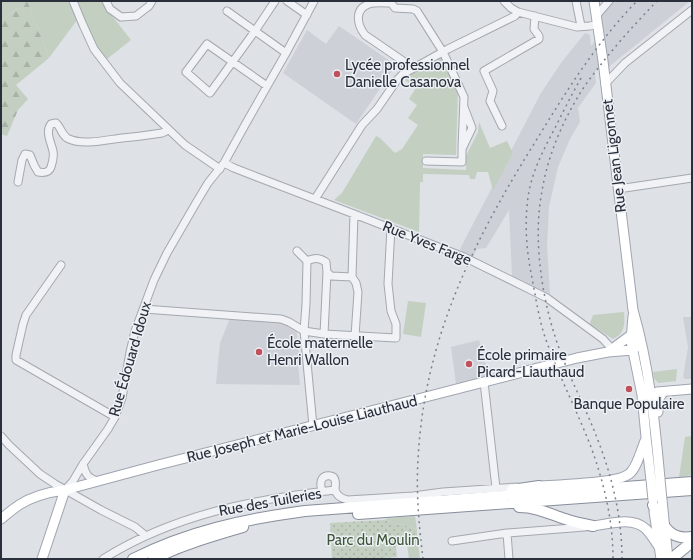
<svg xmlns="http://www.w3.org/2000/svg" width="693" height="560" font-family="Cabin,sans-serif">
	<style>
		.built { fill: #cdd0d7 }
		.green { fill: #c3cfc0 }
		.forest { fill: url(#forest-firs) }
		.park { fill: url(#park-dots) }
		.lines { fill: none; stroke-linecap: round; stroke-linejoin: round }
		.minor-casing { stroke: #a4a8af; stroke-width: 9 }
		.major-casing { stroke: #9fa5b0; stroke-width: 11 }
		.highway-casing { stroke: #878e9b; stroke-width: 12 }
		.minor { stroke: #f0f2f5; stroke-width: 7 }
		.major { stroke: #fff; stroke-width: 9 }
		.highway { stroke: #fff; stroke-width: 10 }
		.rail { stroke: #7a808e; stroke-width: 1.5; stroke-dasharray: 2 4; stroke-linecap: butt }
		.major-bridge-casing { stroke: #9fa5b0; stroke-width: 11; stroke-linecap: butt }
		.major-bridge { stroke: #fff; stroke-width: 9 }
		.poi-dot { fill: #be515c; stroke: #edf0f4; stroke-width: 1.5 }
		.labels { text-anchor: middle; dominant-baseline: central; stroke-width: 3; stroke-linejoin: round; paint-order: stroke }
		.poi-label { font-size: 15px; fill: #292f3b; stroke: #edf0f4; text-anchor: start }
		.street-label { font-size: 15px; fill: #292f3b; stroke: #edf0f4 }
		.park-label { font-size: 15px; fill: #3c5538; stroke: #edf0f4 }
	</style>
	<defs>
		<pattern id="forest-firs" width="22" height="20" patternUnits="userSpaceOnUse"><rect width="22" height="20" fill="#c3cfc0"/><path d="M5 1l3.5 6h-7zM16 11l3.5 6h-7z" fill="#a8b2a6"/></pattern>
		<pattern id="park-dots" width="8" height="8" patternUnits="userSpaceOnUse"><rect width="8" height="8" fill="#c3cfc0"/><path d="M2 2h.1M6 6h.1" fill="none" stroke="#a8b2a6" stroke-width="1.8" stroke-linecap="round"/></pattern>
	</defs>
	<rect width="100%" height="100%" fill="#dee1e6"/>
	<!-- built -->
	<path class="built" d="M610 1H690L605 70 604 61 595 72 596 83 578 108 580 122 570 139 558 167 549 207 547 245 550 296 543 294 512 276 509 210 486 248 477 249 473 257 464 255 460 249 541 93 561 63 585 33 590 35 591 46 601 33 599 14Z
		M339 26 396 65 356 124 283 73 307 30 326 44Z
		M683 317H692V379H685L683 377 688 347Z
		M230 318 279 321 281 323H285L296 328 297 334 300 363 298 364 300 385 216 384 220 343Z
		M479 340 489 376 456 384 451 347Z"/>
	<!-- green -->
	<path class="green" d="M1 1H17L19 7 1 21Z
		M27 1H69L77 20 49 58 29 5Z
		M76 1H102L109 12 131 40 107 59 96 47Z
		M443 57 458 88 456 155 423 154V168L466 170V156L478 132 479 122 490 148 507 141 513 153 493 190 488 172H477L475 179H470L469 175 423 174V182H420L419 232 334 200 342 193 376 136 380 138 395 153 402 149 418 125 408 118 417 105 409 99 416 88 405 80 409 75Z
		M408 301 426 303 421 337 403 334Z
		M624 312C625 323 625 334 613 339L591 325 590 323 593 315Z
		M677 369 676 381 658 383 654 378 653 372Z
		M692 436V475L679 477 685 437Z
		M415 516 417 529 384 520 388 518Z
		M408 535H417L420 559H409L407 544Z"/>
	<!-- forest -->
	<path class="forest" d="M17 1H27L29 5 49 58 16 85 28 99 18 110 7 136 1 134V21L18 8Z"/>
	<!-- park -->
	<path class="park" d="M384 520 417 529V535H408L407 544 396 546 397 557 384 558V559H332L330 523Z"/>
	<g class="lines">
		<defs>
			<path id="minor" d="M73 1 83 25 94 49 120 83 185 145 220 169
				M106 1 110 9 121 17 136 16 149 6 152 1
				M287 1 307 15
				M504 1 511 8 518 12 577 27 590 26 598 24
				M576 1 581 26
				M227 11 255 31 275 1
				M596 16 609 1
				M408 70 403 61 365 35C357 25 354 9 369 4 376 2 384 3 391 3L395 8 413 9 417 11 443 52 464 97 462 149 472 128 464 107
				M605 84 625 63 692 10
				M267 86 207 44 186 72 210 93 255 31 286 53
				M502 126 490 101 493 91 484 71 539 39V36L534 29 535 16
				M426 161 462 162V149
				M224 163 234 168 257 177 354 214 464 257 531 290 547 298 603 339 612 349 613 351
				M18 182 22 160 25 154 30 155 34 165 38 172C44 173 49 173 51 167 53 161 54 156 53 151 51 142 45 132 51 124L56 123C61 127 61 134 67 138 81 146 106 140 122 138 136 137 149 135 162 133L168 130
				M618 189 692 178
				M315 199 362 125 377 109 397 80 403 74 448 49 515 16 518 12
				M354 214 352 277 356 283 358 292 355 336
				M297 251 307 261 306 304 304 331 324 334 396 338V324L391 311 388 284 391 228
				M307 261C314 258 318 257 326 262L327 272 331 276 352 277
				M61 265 26 315 23 324 16 355V360L115 417
				M144 309 281 319 289 322 304 331 313 426
				M324 334 327 272
				M484 382 496 488
				M1 436 9 445 40 474 55 484 101 510 135 527 146 536
				M83 464C86 475 87 477 97 481
				M65 490 73 481 83 464 108 429 115 417 122 398 130 352 135 331 154 280 167 253 196 203 208 183 224 163 245 125 286 53 314 1
				M335 490C338 497 341 498 348 500L413 496 443 492 517 487
				M322 492C321 488 320 482 322 479 325 474 334 475 335 480 336 483 335 488 335 490
				M507 533 509 559
				M452 541 507 533 585 527
				M103 559C173 515 254 499 335 490"/>
			<path id="major" d="M594 1 603 61 633 310C649 365 655 423 660 479
				M633 316 631 341 642 395 646 437 651 480
				M608 352 631 335 635 338
				M657 392 692 389
				M658 412V400L663 392
				M539 486C561 485 583 484 605 481 613 480 622 479 629 474 637 468 641 450 645 441
				M662 500 668 559
				M654 511 661 559
				M1 519C7 514 13 509 19 505 33 496 49 492 65 490L158 465 410 401 577 358 608 352 633 350 641 342
				M593 526C609 524 632 516 646 529 651 534 655 541 659 547
				M42 559 65 490"/>
			<path id="highway" d="M512 490 539 486
				M653 505C662 523 668 541 692 537
				M519 507C536 507 550 514 565 519 574 522 583 524 593 526
				M358 514 692 490
				M133 559C188 531 245 519 305 511L692 482
				M153 559C182 545 212 536 243 527
				M673 559 676 555 692 542"/>
		</defs>
		<!-- minor casing -->
		<use href="#minor" class="minor-casing"/>
		<!-- major casing -->
		<use href="#major" class="major-casing"/>
		<!-- highway casing -->
		<use href="#highway" class="highway-casing"/>
		<!-- minor -->
		<use href="#minor" class="minor"/>
		<!-- major -->
		<use href="#major" class="major"/>
		<!-- highway -->
		<use href="#highway" class="highway"/>
		<!-- rail -->
		<path class="rail" d="M581 78C572 94 564 110 556 126 545 147 534 167 529 191 524 220 526 249 532 278 536 299 539 320 546 340 559 376 577 411 591 447 604 483 613 520 613 559
			M423 559C419 526 416 493 418 460 424 338 474 240 537 139 567 90 597 42 637 1
			M622 559C622 519 613 480 599 443 588 413 573 385 562 356 543 308 532 242 542 191 548 154 564 118 584 87 606 56 631 28 657 1"/>
		<defs>
			<path id="major-bridge" d="M660 479 662 500
				M651 480 653 500"/>
		</defs>
		<!-- major-bridge casing -->
		<use href="#major-bridge" class="major-bridge-casing"/>
		<!-- major-bridge -->
		<use href="#major-bridge" class="major-bridge"/>
	</g>
	<!-- markers -->
	<g class="poi-dot">
		<circle cx="337" cy="74" r="4"/>
		<circle cx="259" cy="352" r="4"/>
		<circle cx="469" cy="364" r="4"/>
		<circle cx="629" cy="389" r="4"/>
	</g>
	<g class="labels">
		<!-- poi labels -->
		<g class="poi-label">
			<text x="345" y="65">Lycée professionnel<tspan x="345" dy="17">Danielle Casanova</tspan></text>
			<text x="267" y="343">École maternelle<tspan x="267" dy="17">Henri Wallon</tspan></text>
			<text x="477" y="355">École primaire<tspan x="477" dy="17">Picard-Liauthaud</tspan></text>
			<text x="629" y="404" text-anchor="middle">Banque Populaire</text>
		</g>
		<!-- street labels -->
		<g class="street-label">
			<text transform="translate(614 156) rotate(-97)">Rue Jean Ligonnet</text>
			<text transform="translate(427 243) rotate(22)">Rue Yves Farge</text>
			<text transform="translate(130 359) rotate(-74)">Rue Édouard Idoux</text>
			<text transform="translate(302 429) rotate(-14)">Rue Joseph et Marie-Louise Liauthaud</text>
			<text transform="translate(270 502) rotate(-10)">Rue des Tuileries</text>
		</g>
		<!-- park labels -->
		<g class="park-label">
			<text x="373" y="540">Parc du Moulin</text>
		</g>
	</g>
	<!-- border -->
	<rect width="693" height="560" fill="none" stroke="#292f3b" stroke-width="4"/>
</svg>
